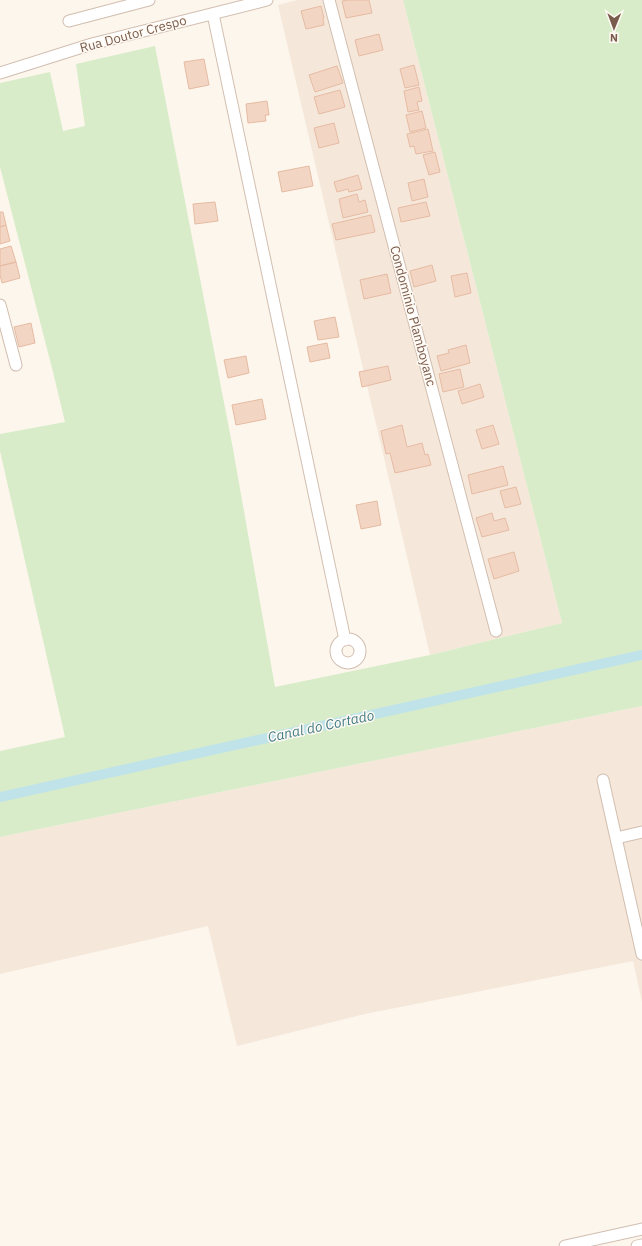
<svg xmlns="http://www.w3.org/2000/svg" width="642" height="1246" font-family="'IBM Plex Sans',sans-serif">
	<style>
		.residential { fill: #f5e8da }
		.green { fill: #d8ecc9 }
		.lines { fill: none; stroke-linecap: round; stroke-linejoin: round }
		.canal { stroke: #bfe3e8; stroke-width: 10 }
		.building { fill: #f3d5c3; stroke: #e6bba3 }
		.minor-casing { stroke: #d1beb0; stroke-width: 13 }
		.minor { stroke: #fff; stroke-width: 11 }
		.labels { text-anchor: middle; dominant-baseline: central; stroke-width: 3; stroke-linejoin: round; paint-order: stroke }
		.street-label { font-size: 13px; fill: #7a5c4d; stroke: #fffaf3 }
		.water-label { font-size: 14px; font-style: italic; fill: #437c86; stroke: #fffaf3 }
	</style>
	<rect width="100%" height="100%" fill="#fdf6ec"/>
	<!-- residential -->
	<path class="residential" d="M297 0H403L562 623 430 655 278 5Z
		M642 706V1002L633 961 365 1014 237 1046 208 926 0 974V837Z"/>
	<!-- green -->
	<path class="green" d="M403 0H642V706L0 837V751L65 737 0 451V434L65 422 53 372 0 167V83L50 72 63 131 85 126 76 64 155 46 233 449 275 687 430 655 562 623Z"/>
	<g class="lines">
		<!-- canal -->
		<path class="canal" d="M0 797 642 655"/>
	</g>
	<!-- building -->
	<path class="building" d="M348 0H369L372 13 346 18 342 1Z
		M321 6 324 18 323 19 324 25 306 29 301 11Z
		M379 34 383 50 359 56 355 40Z
		M204 59 209 85 189 89 184 62Z
		M414 65 419 85 405 88 400 69Z
		M337 66 343 83 315 92 309 75Z
		M419 87 422 101 417 102 419 110 408 112 404 91Z
		M340 90 345 107 319 114 314 97Z
		M267 101 269 115H265L266 121 248 123 246 104Z
		M422 111 426 128 410 132 406 115Z
		M334 123 339 143 319 148 314 128Z
		M428 129 433 151 416 154 414 146 410 147 407 134Z
		M435 152 440 172 429 175 423 155Z
		M309 166 313 186 282 192 278 172Z
		M358 175 362 189 349 192 348 189 337 192 334 182Z
		M424 179 428 197 412 201 408 183Z
		M357 194 359 202 365 200 368 212 343 218 339 199Z
		M215 202 218 221 195 224 193 204Z
		M426 202 430 216 401 222 398 208Z
		M0 212H3L6 225 0 227Z
		M371 215 375 232 336 240 332 224Z
		M6 225 10 241 0 244V227Z
		M11 246 16 262 0 266V249Z
		M16 262 20 278 2 283 0 275V266Z
		M432 265 436 281 414 287 410 271Z
		M467 273 471 293 455 297 451 276Z
		M387 274 391 293 364 299 360 280Z
		M335 317 339 337 318 340 314 321Z
		M31 323 35 343 19 347 14 327Z
		M327 343 330 358 310 362 307 347Z
		M466 345 470 363 441 371 437 356 449 353 448 350Z
		M246 356 249 373 228 378 224 360Z
		M388 366 391 380 362 387 359 372Z
		M460 369 464 387 443 392 439 374Z
		M480 384 484 397 462 404 458 391Z
		M262 399 266 419 236 425 232 405Z
		M402 425 407 447 422 443 425 455 428 454 431 465 395 473 390 453 386 454 381 431Z
		M493 425 499 444 482 449 476 430Z
		M503 466 508 485 472 494 468 475Z
		M516 487 521 504 505 508 500 491Z
		M377 501 381 525 361 529 356 505Z
		M492 513 494 521 505 518 509 530 482 537 476 518Z
		M514 552 519 571 494 579 488 559Z"/>
	<g class="lines">
		<defs>
			<path id="minor" d="M329 0 496 631
				M213 14 345 640
				M69 21 149 0
				M0 73 92 44 267 0
				M0 305 16 365
				M336 651a12 12 0 1 1 24 0a12 12 0 1 1-24 0Z
				M603 780 642 954
				M616 838 642 832
				M565 1246 642 1229
				M637 1246 642 1245"/>
		</defs>
		<!-- minor casing -->
		<use href="#minor" class="minor-casing"/>
		<!-- minor -->
		<use href="#minor" class="minor"/>
	</g>
	<g class="labels">
		<!-- street labels -->
		<g class="street-label">
			<text transform="translate(133 34) rotate(-15)">Rua Doutor Crespo</text>
			<text transform="translate(413 316) rotate(75)">Condominio Plamboyanc</text>
		</g>
		<!-- water labels -->
		<g class="water-label">
			<text transform="translate(321 726) rotate(-12)">Canal do Cortado</text>
		</g>
	</g>
	<!-- north arrow -->
	<g transform="translate(614 28) rotate(181)" stroke="#fffaf3" stroke-width="3" paint-order="stroke">
	<path d="M0-3L7 15L0 10L-7 15Z" fill="#7a5c4d"/>
	<text y="-6" font-size="11" font-weight="bold" text-anchor="middle" fill="#7a5c4d">N</text>
	</g>
</svg>
